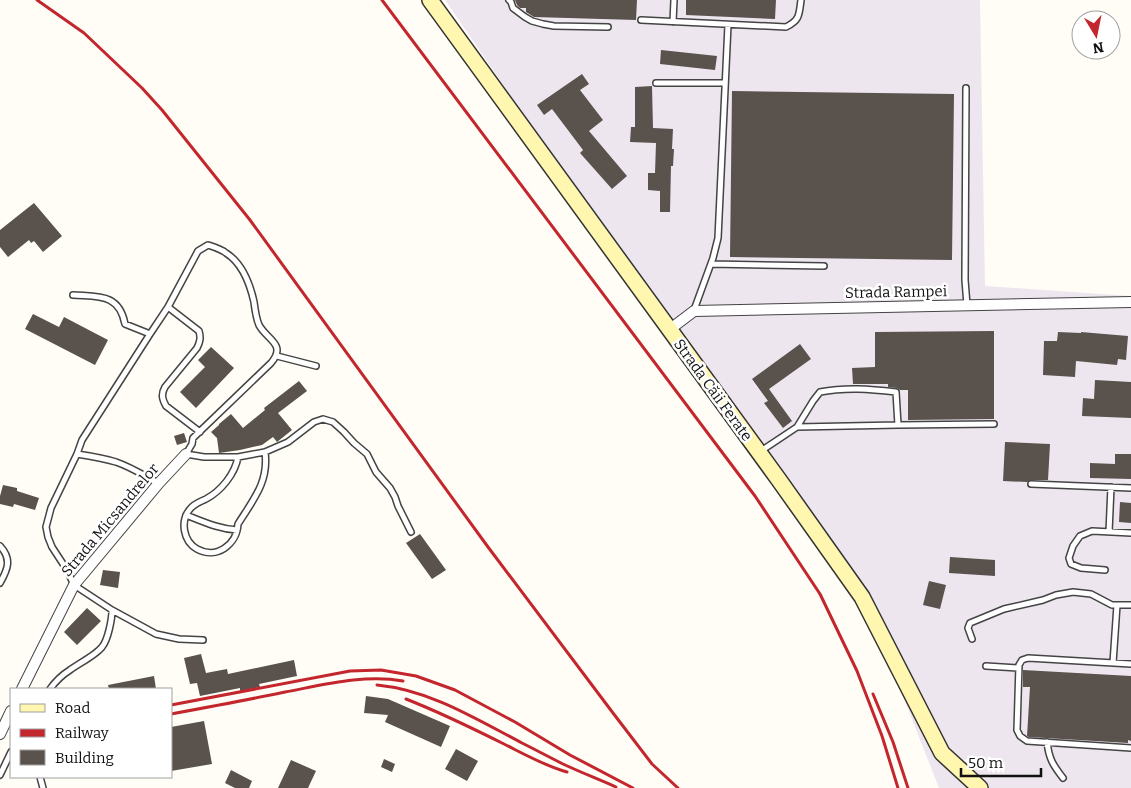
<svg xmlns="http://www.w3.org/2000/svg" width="1131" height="788" font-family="Bitter,serif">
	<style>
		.industrial { fill: #eee6ef }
		.building { fill: #5a524d }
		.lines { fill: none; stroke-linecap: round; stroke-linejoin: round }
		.lane-casing { stroke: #444; stroke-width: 8 }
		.street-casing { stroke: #444; stroke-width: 12 }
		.secondary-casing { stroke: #333; stroke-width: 18 }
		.lane { stroke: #fff; stroke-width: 5 }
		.street { stroke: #fff; stroke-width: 10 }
		.secondary { stroke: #fff6b0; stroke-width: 15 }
		.rail { stroke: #c4262e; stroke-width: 3 }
		.labels { text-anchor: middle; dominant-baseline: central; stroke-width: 5; stroke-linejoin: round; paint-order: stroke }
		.street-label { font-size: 15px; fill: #111; stroke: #fff }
	</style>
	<rect width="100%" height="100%" fill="#fffdf5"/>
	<!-- industrial -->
	<path class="industrial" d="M445 0H980L985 286 1131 296V788H939L888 658 840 577Z"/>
	<!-- building -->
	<path class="building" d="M515 0H637L636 20 534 17 526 12V8H520L517 5Z
		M686 0H776L775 19 686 15Z
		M661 50 717 56 715 70 660 64Z
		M582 74 589 84 580 90 603 120 589 131 627 176 612 189 580 153 583 150 552 109 544 115 537 105Z
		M652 86 653 128 673 129 672 149H674L673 166H671L670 212H660V191L648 190V173H655L656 143 630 142 631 127H635V87Z
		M732 91 954 94 952 260 730 257Z
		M34 203 62 236 43 252 34 241 31 243 29 240 8 257 0 247V230Z
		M33 314 59 327 64 317 108 340 95 365 25 329Z
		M994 331V419L908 420V390H900L897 388 888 387V384H853L852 368 875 367V332Z
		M1058 332 1081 333V332L1128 336 1126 360 1118 359 1117 365 1076 361 1075 377 1043 375 1044 341H1057Z
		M800 344 811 359 769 389 792 421 783 428 764 403 768 401 752 379Z
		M211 347 234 368 196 408 180 392 205 367 198 360Z
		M1095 380 1131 382V418L1082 416 1083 398 1094 399Z
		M299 381 307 391 278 413 292 430 277 442 273 437 262 445 240 450 219 453 217 438 211 432 219 425V424L231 414 243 428 265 410 264 408Z
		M184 433 187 442 177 445 174 436Z
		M1005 442 1050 444 1048 480H1031L1027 482 1003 481Z
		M1115 454H1131V479L1090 478V463L1115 464Z
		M3 485 17 488V491L39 498 35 510 14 504 13 507 0 504V496Z
		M1120 502 1131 503V523L1119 522Z
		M420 534 446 570 432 579 406 543Z
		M950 557 995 560V576L949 573Z
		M103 570 120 572 118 588 100 585Z
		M929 581 946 585 940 609 923 605Z
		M87 608 101 621 77 645 64 632Z
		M201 654 206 673 227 669 228 674 294 660 297 676 259 684 260 687 240 691V688L200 696 197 683 190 684 184 658Z
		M1023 670 1131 676V741L1128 740V743L1029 737 1027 736 1030 687H1023Z
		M154 676 156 689H109L108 685Z
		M366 696 388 699 450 726 441 747 385 722 388 715 364 713Z
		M204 721 212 764 171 771V727Z
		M456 749 478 761 467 781 445 769Z
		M384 759 395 764 392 772 381 767Z
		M291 760 316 771 308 788H278Z
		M231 770 252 781 249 788H235L225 783Z"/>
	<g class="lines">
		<defs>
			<path id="lane" d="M509 0 511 2 513 8 525 17 532 21 543 24 554 26 608 27
				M641 20 786 27C800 20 799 15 801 0
				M673 22 674 0
				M656 83H725
				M966 88 965 280 967 305
				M711 264 824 266
				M73 295C98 297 119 293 125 324L150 334
				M168 307 198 251 208 245C214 247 221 249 226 253 242 263 250 284 254 302 255 310 256 318 259 325 267 340 287 344 271 363L193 438 192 444 186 454 204 457H238L265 452 288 442 314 422 323 419 333 422 344 432 354 443 367 454 376 472 390 488 395 497 398 506 411 532
				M694 310 713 258 718 238 728 25
				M277 356 316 366
				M797 427 898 425 994 424
				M761 451 797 427 813 401 820 392C846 387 870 389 896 392L898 425
				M238 457C235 474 221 491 206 499 200 502 195 503 190 509 180 521 183 541 197 549 217 560 237 544 238 524 253 500 269 482 265 452
				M158 483C145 476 131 467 116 462 103 458 90 456 77 454L82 440 150 334 168 307 199 331C201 338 200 342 197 348L165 387C161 394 162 399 166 406L200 432
				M1031 484 1131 488
				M186 515C204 522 219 529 237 530
				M1109 532 1111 487
				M0 546C12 559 8 569 0 583
				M1105 570 1081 568 1071 564 1069 558 1073 546 1080 536 1092 531 1131 533
				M112 610 156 634 179 639 203 640
				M972 639 968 628 970 623 1004 609 1043 600 1056 595 1073 592 1091 594 1112 605H1131
				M1113 663 1117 605
				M1131 664 1028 658 1022 660 1019 665 1017 730 1020 736 1027 741 1131 748
				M986 666 1019 668
				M50 689C55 682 62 675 70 670 78 664 96 655 102 647 108 640 112 619 112 610L74 585 67 570 52 547 48 537 46 527 51 508 77 454
				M1047 742C1049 759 1053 765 1063 778
				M0 775 11 752
				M40 777 43 788"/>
			<path id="street" d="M669 330 694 311 1131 302
				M22 689 74 585 159 483 186 454
				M0 734 11 711"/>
			<path id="secondary" d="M430 0 779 480 862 597 942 753 980 788"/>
		</defs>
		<!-- lane casing -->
		<use href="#lane" class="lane-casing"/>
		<!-- street casing -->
		<use href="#street" class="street-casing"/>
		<!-- secondary casing -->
		<use href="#secondary" class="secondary-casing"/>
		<!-- lane -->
		<use href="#lane" class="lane"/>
		<!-- street -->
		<use href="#street" class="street"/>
		<!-- secondary -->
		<use href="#secondary" class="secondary"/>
		<!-- rail -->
		<path class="rail" d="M37 0 84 33 142 88 162 110 250 220 488 547 613 713 652 764 678 788
			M382 0 755 496 820 594 857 671 882 736 898 788
			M377 685C430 690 476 719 522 743 536 750 549 757 563 764 580 772 598 779 616 787
			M873 694 893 742 908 788
			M406 699C439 712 472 728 504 744 524 754 545 766 567 772
			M171 705 350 671 381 670 416 676 455 690 515 722 570 755 633 788
			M171 714C209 707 247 700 285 692 323 685 364 674 403 681"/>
	</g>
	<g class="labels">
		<!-- street labels -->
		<g class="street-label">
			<text transform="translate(896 292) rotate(-1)">Strada Rampei</text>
			<text transform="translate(713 390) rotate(54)">Strada Căii Ferate</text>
			<text transform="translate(110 520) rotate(-50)">Strada Micsandrelor</text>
		</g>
	</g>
	<!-- legend -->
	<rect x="10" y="688" width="162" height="90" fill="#ffffff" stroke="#a0a0a0"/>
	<rect x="20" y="704" width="25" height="8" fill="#fff6b0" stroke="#a0a0a0"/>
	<text x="55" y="713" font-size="15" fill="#111111">Road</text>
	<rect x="20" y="729" width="25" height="8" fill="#c4262e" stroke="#a0a0a0"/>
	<text x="55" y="738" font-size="15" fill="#111111">Railway</text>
	<rect x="20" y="750" width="25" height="15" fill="#5a524d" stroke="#a0a0a0"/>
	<text x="55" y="763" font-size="15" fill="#111111">Building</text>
	<!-- north arrow -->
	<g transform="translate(1096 35) rotate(170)"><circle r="24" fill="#ffffff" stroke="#a0a0a0"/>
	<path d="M0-4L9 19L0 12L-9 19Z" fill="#c4262e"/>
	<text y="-8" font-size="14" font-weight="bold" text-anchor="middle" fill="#111111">N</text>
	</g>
	<!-- scale -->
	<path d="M961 768v8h80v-8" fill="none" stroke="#111111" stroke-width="2.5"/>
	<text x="968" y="768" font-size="15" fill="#111111" stroke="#ffffff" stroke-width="4" paint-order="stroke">50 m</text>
</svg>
